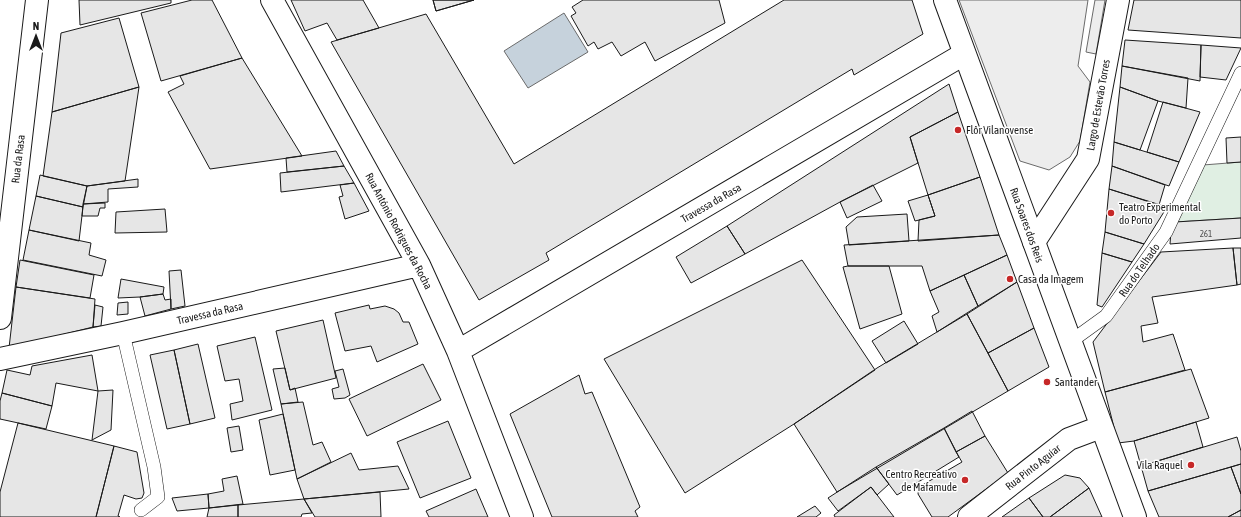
<svg xmlns="http://www.w3.org/2000/svg" width="1241" height="517" font-family="'Asap Condensed',sans-serif">
	<style>
		.green { fill: #e0efe3; stroke: #6a6a6a }
		.parking { fill: #ededed; stroke: #6a6a6a }
		.water { fill: #c6d2dc; stroke: #6a6a6a }
		.building { fill: #e6e6e6; stroke: #1a1a1a }
		.lines { fill: none; stroke-linecap: round; stroke-linejoin: round }
		.service-casing { stroke: #1a1a1a; stroke-width: 14 }
		.minor-casing { stroke: #1a1a1a; stroke-width: 24 }
		.tertiary-casing { stroke: #1a1a1a; stroke-width: 24 }
		.secondary-casing { stroke: #1a1a1a; stroke-width: 24 }
		.service { stroke: #fff; stroke-width: 13 }
		.minor { stroke: #fff; stroke-width: 22 }
		.tertiary { stroke: #fff; stroke-width: 22 }
		.secondary { stroke: #fff; stroke-width: 22 }
		.poi-dot { fill: #c62828; stroke: #fff; stroke-width: 1.5 }
		.labels { text-anchor: middle; dominant-baseline: central; stroke-width: 3; stroke-linejoin: round; paint-order: stroke }
		.number-label { font-size: 9px; fill: #4d4d4d }
		.street-label { font-size: 11px; fill: #1a1a1a; stroke: #fff }
		.poi-label { font-size: 11px; fill: #1a1a1a; stroke: #fff; text-anchor: start }
	</style>
	<rect width="100%" height="100%" fill="#fff"/>
	<!-- green -->
	<path class="green" d="M1241 162V218L1175 222 1203 165Z"/>
	<!-- parking -->
	<path class="parking" d="M959 0H1088L1078 66 1090 82 1080 141 1070 157 1049 170 1020 161Z
		M1095 0H1105L1096 54 1086 52Z"/>
	<!-- water -->
	<path class="water" d="M564 13 588 52 528 88 504 51Z"/>
	<!-- building -->
	<path class="building" d="M79 0H171V3L80 25Z
		M192 0H212L242 58 161 81 141 13Z
		M291 0H363L379 28 337 40 327 23 305 31Z
		M433 0H474L436 11Z
		M433 0H474L436 11Z
		M583 0H719L725 23 655 61 645 42 621 56 612 42 598 49 594 42 588 46 571 16 576 13 572 7Z
		M784 0H912L923 34 854 75 852 69 546 253 549 260 479 300 331 42 426 14 514 164Z
		M1134 0H1241V38L1128 30Z
		M119 18 139 87 52 112 61 33Z
		M1125 40 1201 45 1200 81 1122 66Z
		M1201 45 1241 48 1226 80 1200 77Z
		M242 58 302 156 210 169 168 92 184 84 180 76Z
		M1122 66 1188 78 1186 108 1158 101 1120 87Z
		M949 84 958 112 910 137 918 163 840 202 745 254 727 226Z
		M139 87 125 181 87 186 43 176 52 112Z
		M1120 87 1158 101 1140 150 1114 142Z
		M1163 102 1200 112 1179 162 1147 152Z
		M958 112 980 177 928 195 910 137Z
		M1241 137V162L1227 163 1226 138Z
		M1114 142 1179 162 1169 186 1112 166Z
		M336 151 344 166 287 172 286 158Z
		M344 166 354 183 281 192 280 173Z
		M1112 166 1165 185 1159 205 1109 189Z
		M40 175 87 186 83 207 36 196Z
		M980 177 999 235 918 241 919 220 935 216 928 195Z
		M138 179V187L108 189V202L83 204 87 186Z
		M354 183 369 211 345 219 339 197 343 196 340 185Z
		M873 185 882 201 847 218 840 202Z
		M1109 189 1167 207 1144 244 1105 232Z
		M928 195 935 216 915 221 908 201Z
		M36 196 83 207 79 241 29 230Z
		M105 203V208H100L98 216H82L83 204Z
		M165 209 167 232 115 233 116 212Z
		M907 214 909 241 849 245 846 227 857 217Z
		M1241 218V238L1170 244 1171 231 1175 222Z
		M727 226 745 254 691 283 676 257Z
		M29 230 91 243 89 255 106 260 102 276 23 260Z
		M1105 232 1144 244 1132 262 1102 253Z
		M999 235 1007 255 930 291 922 266H848L844 245Z
		M1233 248 1237 285 1152 297 1158 323 1141 326 1143 342 1173 334 1185 370 1105 392 1093 342 1161 252Z
		M1233 248H1241V284L1237 285Z
		M1102 253 1132 262 1102 307 1097 305Z
		M1007 255 1017 282 978 306 964 275Z
		M20 260 94 275 90 298 16 287Z
		M802 260 875 370 794 424 685 493 604 359Z
		M848 266H889L902 314 860 329 843 267Z
		M181 270 185 306 171 309 169 271Z
		M964 275 978 306 937 332 932 316 939 312 930 291Z
		M121 279 164 287 163 294 140 297 118 298Z
		M1017 282 1034 328 988 353 967 314Z
		M16 287 95 299 93 327 9 348Z
		M163 294 165 300 171 299V309L145 316 140 297Z
		M128 302V314L117 315 118 303Z
		M95 305 103 307 101 326 93 327Z
		M369 305 370 309 385 306 394 309 399 313 403 322H409L418 344 377 362 371 346 345 351 335 313Z
		M967 314 1008 391 837 492 794 424 877 368Z
		M323 320 336 378 290 390 276 331Z
		M904 321 918 344 886 363 872 341Z
		M1034 328 1049 367 1008 391 988 353Z
		M255 337 272 410 232 420 230 404 243 401 239 379 225 381 217 346Z
		M198 344 215 418 190 424 174 350Z
		M174 350 190 424 167 429 150 355Z
		M92 355 98 391 56 383 52 406 2 393 7 370 30 375 32 366Z
		M423 364 441 400 367 436 349 399Z
		M285 368 290 390 295 388 298 402 281 404 273 369Z
		M343 369 350 395 345 398 334 399 332 389 339 387 335 371Z
		M1191 369 1209 418 1134 441 1118 443 1105 392Z
		M579 375 585 394 592 392 640 507 635 511 638 517H552L510 414Z
		M113 390 111 430 92 440 98 391Z
		M2 393 52 406 46 429 0 419V401Z
		M303 402 313 445 322 442 331 462 297 479 281 404Z
		M972 411 985 436 956 452 944 428Z
		M283 414 295 470 270 475 259 420Z
		M448 421 471 478 420 498 397 442Z
		M1196 422 1203 447 1141 466 1134 441Z
		M18 423 114 446 96 517H0V492Z
		M239 426 243 450 231 452 227 428Z
		M944 428 959 457 897 495 876 467Z
		M985 436 1008 473 948 517H932L918 494 919 487 962 462 956 452Z
		M1237 437 1241 451V464L1148 491 1141 466Z
		M114 446 137 452 144 493 142 498 136 499 124 495 118 516 120 517H96Z
		M351 453 359 470 398 466 409 489 304 499 297 479Z
		M1241 464V494L1231 467Z
		M876 467 889 484 877 495 871 487 838 511 828 498Z
		M1231 467 1241 494V510L1228 517H1159L1148 491Z
		M1065 475 1080 478 1089 488 1050 517H1043L1029 498Z
		M237 476 243 504 209 508 208 494 224 491 222 479Z
		M871 487 894 517H835L834 515Z
		M1089 488 1102 517H1050Z
		M476 489 488 517H429L426 511Z
		M380 492 381 517H315L304 499Z
		M208 494 209 508 177 511 172 498Z
		M1029 498 1043 517H1002Z
		M304 499 312 513 302 514 301 517H238V505Z
		M238 505V517H207L209 508Z
		M815 506 821 513 816 517H797Z
		M1241 510V517H1228Z"/>
	<g class="lines">
		<defs>
			<path id="service" d="M123 333 154 467 158 497 141 510
				M1070 342 1106 316 1166 232 1241 73"/>
			<path id="minor" d="M272 0 419 265 458 351 522 517
				M1034 242 1088 159 1118 0
				M458 351 964 54
				M0 359 123 333 419 265"/>
			<path id="tertiary" d="M969 517 1069 439 1101 427"/>
			<path id="secondary" d="M945 0 1135 517
				M0 318 37 0"/>
		</defs>
		<!-- service casing -->
		<use href="#service" class="service-casing"/>
		<!-- minor casing -->
		<use href="#minor" class="minor-casing"/>
		<!-- tertiary casing -->
		<use href="#tertiary" class="tertiary-casing"/>
		<!-- secondary casing -->
		<use href="#secondary" class="secondary-casing"/>
		<!-- service -->
		<use href="#service" class="service"/>
		<!-- minor -->
		<use href="#minor" class="minor"/>
		<!-- tertiary -->
		<use href="#tertiary" class="tertiary"/>
		<!-- secondary -->
		<use href="#secondary" class="secondary"/>
	</g>
	<!-- markers -->
	<g class="poi-dot">
		<circle cx="958" cy="130" r="4"/>
		<circle cx="1111" cy="213" r="4"/>
		<circle cx="1010" cy="279" r="4"/>
		<circle cx="1047" cy="382" r="4"/>
		<circle cx="1191" cy="465" r="4"/>
		<circle cx="965" cy="480" r="4"/>
	</g>
	<g class="labels">
		<!-- number labels -->
		<g class="number-label">
			<text x="1206" y="234">261</text>
		</g>
		<!-- street labels -->
		<g class="street-label">
			<text transform="translate(1098 105) rotate(-80)">Largo de Estevão Torres</text>
			<text transform="translate(18 159) rotate(-83)">Rua da Rasa</text>
			<text transform="translate(711 203) rotate(-30)">Travessa da Rasa</text>
			<text transform="translate(1027 225) rotate(70)">Rua Soares dos Reis</text>
			<text transform="translate(399 231) rotate(62)">Rua António Rodrigues da Rocha</text>
			<text transform="translate(1139 270) rotate(-55)">Rua do Telhado</text>
			<text transform="translate(210 313) rotate(-13)">Travessa da Rasa</text>
			<text transform="translate(1033 467) rotate(-38)">Rua Pinto Aguiar</text>
		</g>
		<!-- poi labels -->
		<g class="poi-label">
			<text x="966" y="130">Flôr Vilanovense</text>
			<text x="1119" y="207">Teatro Experimental<tspan x="1119" dy="13">do Porto</tspan></text>
			<text x="1018" y="279">Casa da Imagem</text>
			<text x="1055" y="382">Santander</text>
			<text x="1183" y="465" text-anchor="end">Vila Raquel</text>
			<text x="957" y="474" text-anchor="end">Centro Recreativo<tspan x="957" dy="13">de Mafamude</tspan></text>
		</g>
	</g>
	<!-- north arrow -->
	<g transform="translate(36 36)" stroke="#ffffff" stroke-width="3" paint-order="stroke">
	<path d="M0-3L7 15L0 10L-7 15Z" fill="#1a1a1a"/>
	<text y="-6" font-size="11" font-weight="bold" text-anchor="middle" fill="#1a1a1a">N</text>
	</g>
</svg>
